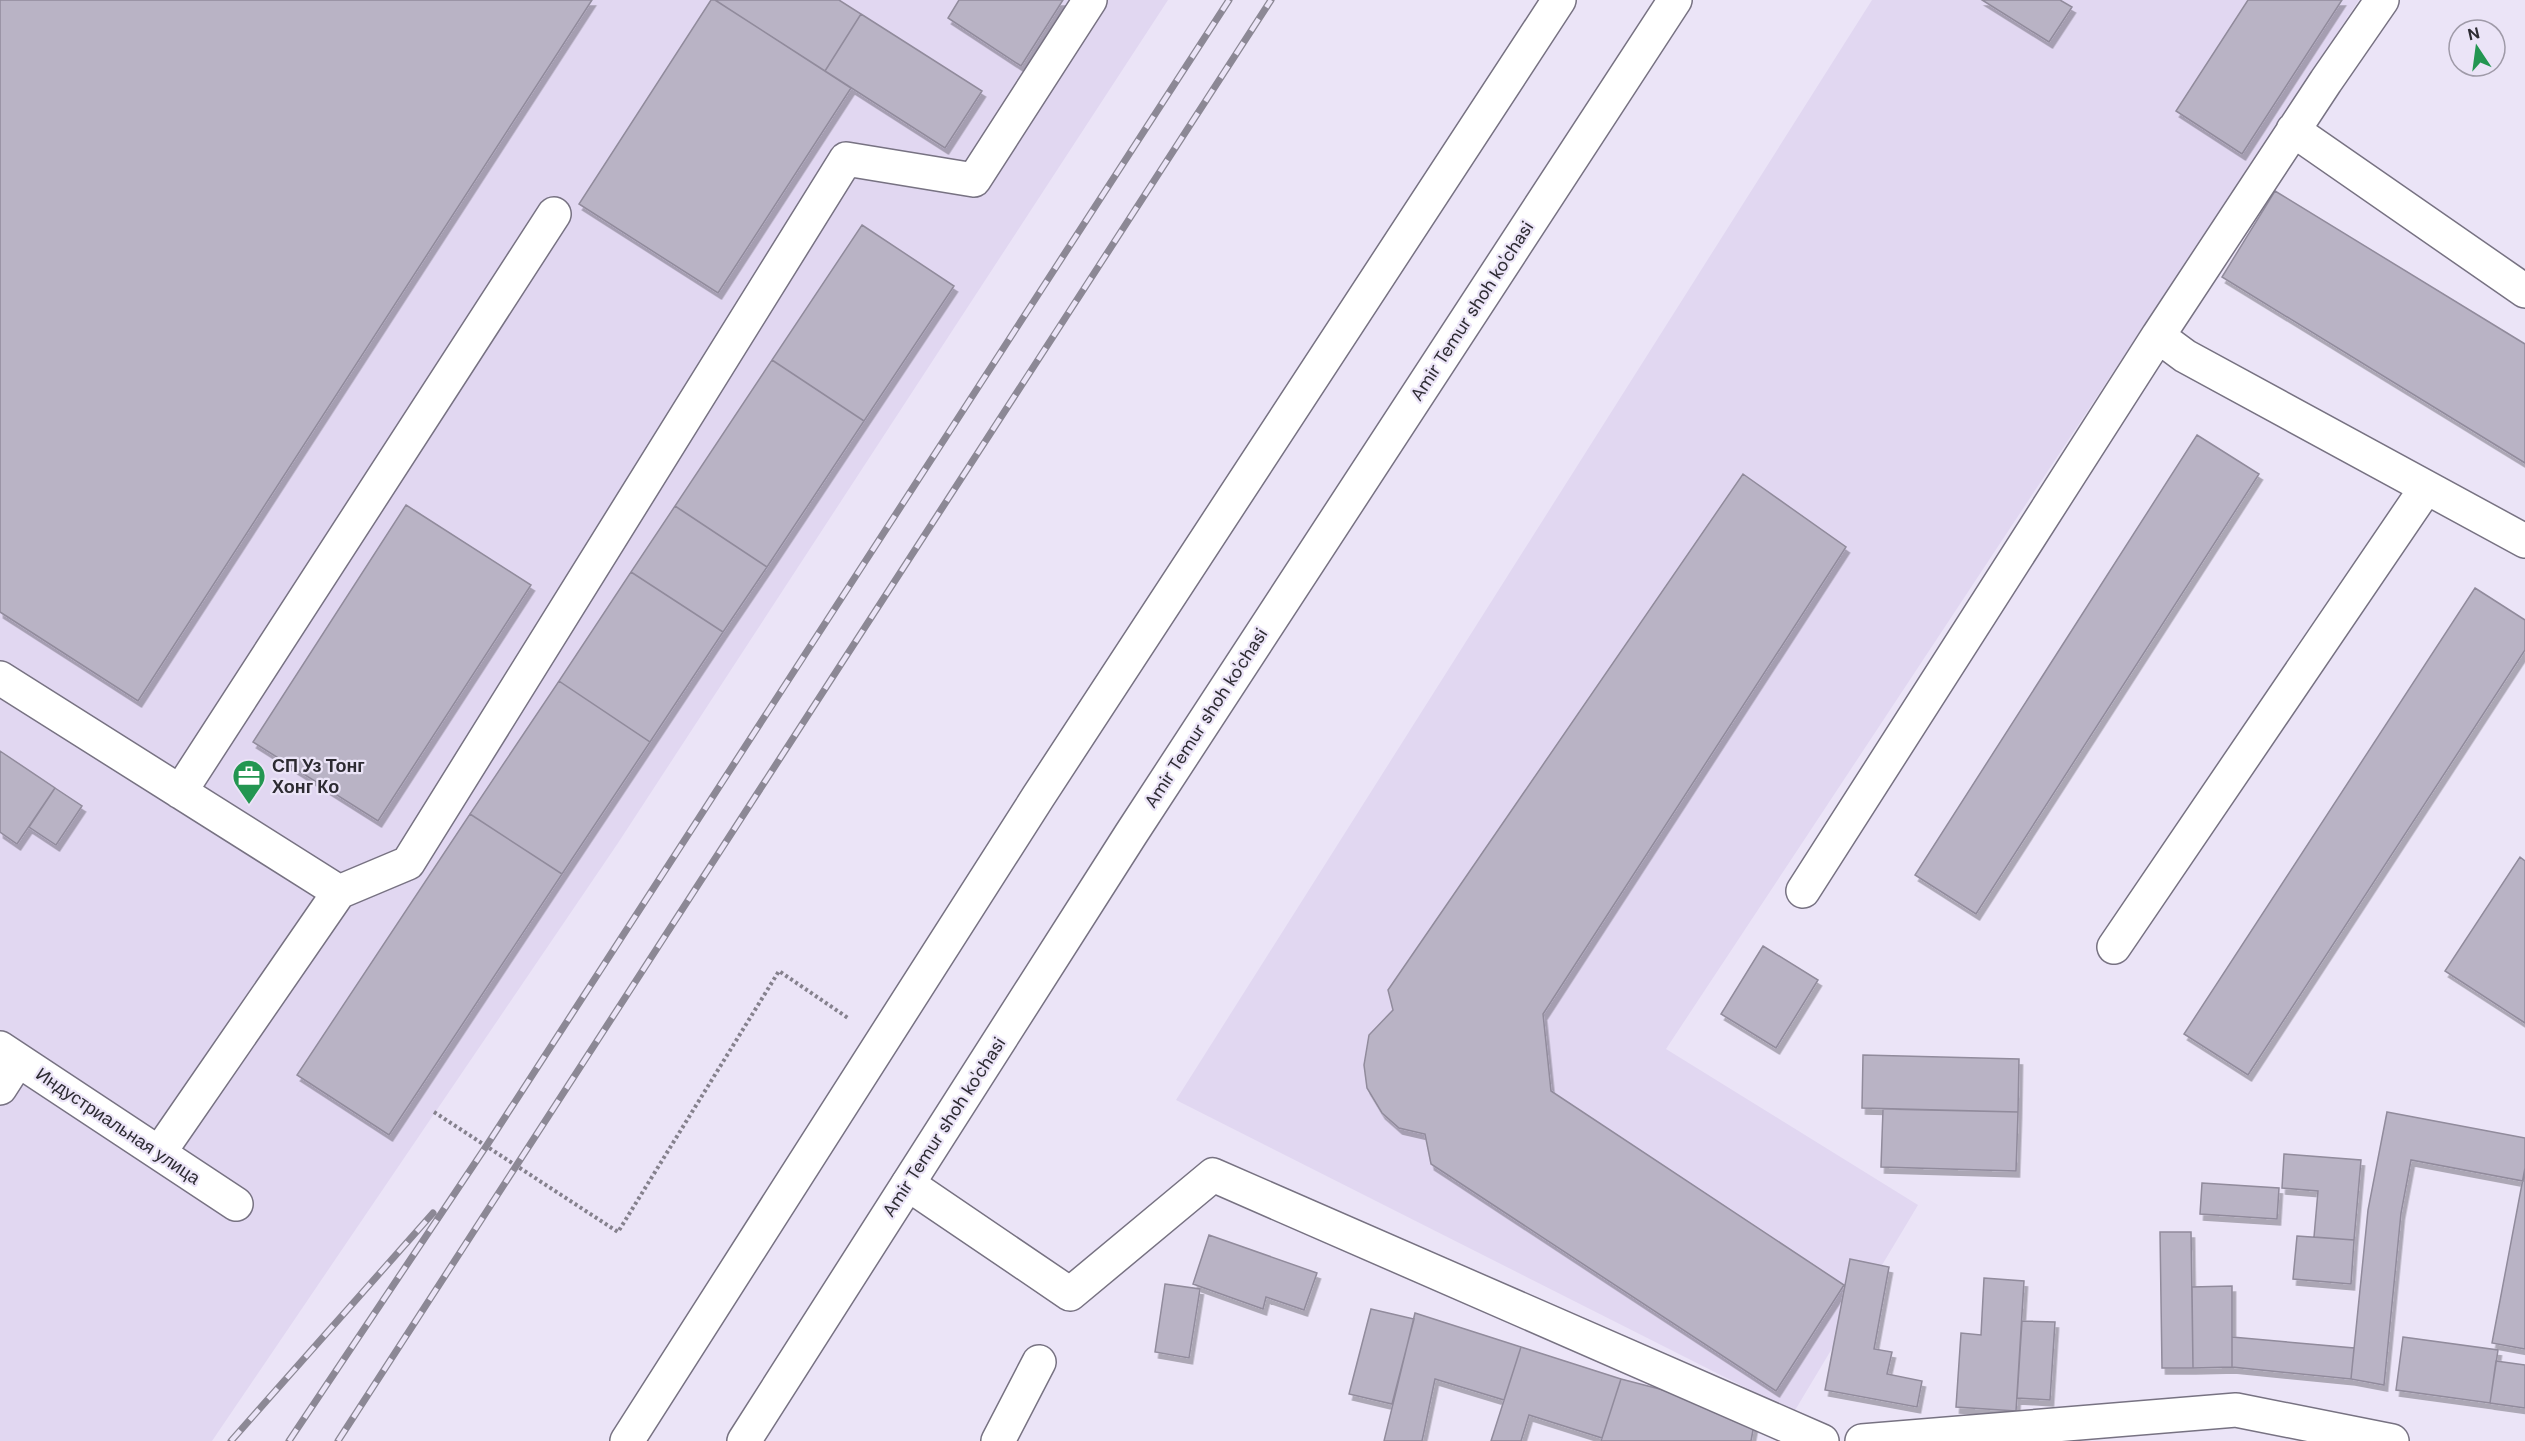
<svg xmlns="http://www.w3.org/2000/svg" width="2525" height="1441" font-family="'DM Sans',sans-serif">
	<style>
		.built { fill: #e1d7f1 }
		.building { fill: #b9b3c5; stroke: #918b9c; stroke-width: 1.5; filter: url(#shadow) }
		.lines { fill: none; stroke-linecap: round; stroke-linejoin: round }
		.minor-casing { stroke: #777282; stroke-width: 36 }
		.major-casing { stroke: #777282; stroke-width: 36 }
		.path { stroke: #85818d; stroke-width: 4; stroke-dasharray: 3 3; stroke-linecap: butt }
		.minor { stroke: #fff; stroke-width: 33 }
		.major { stroke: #fff; stroke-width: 33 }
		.rail-casing { stroke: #8c8895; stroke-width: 7 }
		.rail { stroke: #ebe4f7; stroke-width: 4.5; stroke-dasharray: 14; stroke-linecap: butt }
		.labels { text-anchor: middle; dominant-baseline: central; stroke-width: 4.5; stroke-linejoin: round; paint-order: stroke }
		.street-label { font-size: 18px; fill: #2d2b32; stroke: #ebe4f7 }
		.poi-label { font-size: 18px; font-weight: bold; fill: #2d2b32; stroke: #ebe4f7; text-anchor: start }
	</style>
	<defs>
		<filter id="shadow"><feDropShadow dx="3.5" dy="6" stdDeviation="0" flood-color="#0004"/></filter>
	</defs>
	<rect width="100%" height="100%" fill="#ebe4f7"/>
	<!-- built -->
	<path class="built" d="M0 0H1168L618 843 212 1441H0Z
		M1872 0H2359L1666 1049 1918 1205 1794 1412 1176 1100Z"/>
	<!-- building -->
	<path class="building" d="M0 0H592L138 701 0 612Z
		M711 0H715L851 88 718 293 579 204Z
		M715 0H839L861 14 825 71Z
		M959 0H1063L1021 66 948 18Z
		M1982 0H2060L2072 7 2049 42Z
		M2248 0H2342L2242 154 2176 111Z
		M861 14 982 91 945 148 825 71Z
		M2275 191 2525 344V463L2222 277Z
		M862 225 954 286 864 421 772 360Z
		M772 360 864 421 767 567 675 506Z
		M2197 435 2259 474 1976 914 1915 875Z
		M1743 474 1846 547 1543 1014 1551 1091 1844 1285 1776 1391 1431 1164 1425 1134 1399 1128 1382 1113 1367 1088 1364 1065 1369 1035 1393 1010 1388 990Z
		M406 505 531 585 378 821 253 742Z
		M675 506 767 567 723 632 631 572Z
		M631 572 723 632 650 742 559 681Z
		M2475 588 2525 620V650L2248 1075 2184 1034Z
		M559 681 650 742 562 874 470 814Z
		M0 751 55 788 17 844 0 832Z
		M55 788 82 806 56 845 29 827Z
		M470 814 562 874 389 1135 297 1075Z
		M2520 857 2525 861V1023L2445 971Z
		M1763 946 1818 980 1776 1048 1721 1014Z
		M1863 1055 2019 1059 2018 1112 1862 1108Z
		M1883 1109 2018 1112 2016 1171 1881 1167Z
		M2387 1112 2525 1138V1168L2523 1181 2411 1160 2401 1213 2384 1385 2351 1379 2368 1210Z
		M2284 1154 2361 1160 2354 1240 2314 1237 2318 1191 2282 1188Z
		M2525 1168V1349L2492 1343Z
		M2202 1183 2279 1188 2277 1219 2200 1214Z
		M2160 1232H2191L2193 1368H2162Z
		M1209 1235 1317 1273 1304 1310 1266 1297 1263 1309 1193 1284Z
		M2297 1236 2354 1240 2351 1284 2293 1279Z
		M1850 1259 1889 1267 1874 1349 1892 1352 1887 1374 1922 1381 1917 1407 1825 1390Z
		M1984 1278 2024 1281 2016 1411 1956 1407 1961 1333 1981 1335Z
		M1165 1284 1200 1289 1189 1358 1155 1352Z
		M2232 1286V1367L2193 1368 2192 1287Z
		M1371 1309 1414 1319 1392 1404 1349 1394Z
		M1415 1313 1521 1347 1504 1400 1435 1379 1422 1441H1384Z
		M2022 1321 2055 1322 2050 1400 2017 1398Z
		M2232 1337 2354 1348 2351 1379 2232 1367Z
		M2403 1337 2498 1350 2490 1403 2396 1390Z
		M1521 1347 1621 1379 1602 1438 1529 1415 1521 1441H1491Z
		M2496 1361 2525 1365V1408L2490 1403Z
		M1621 1379 1756 1414 1751 1441H1601Z"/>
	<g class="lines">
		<defs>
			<path id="minor" d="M2382 0 2326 81 2158 336 2185 356 2525 541
				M2293 130 2525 291
				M0 678 339 892
				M180 792 554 214
				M1803 891 2158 336
				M2114 947 2426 488
				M0 1048 236 1204
				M0 1088 18 1060
				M159 1153 339 892 408 863 846 159 974 180 1090 0
				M908 1184 1070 1294 1213 1175 1822 1441
				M998 1441 1039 1362
				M1862 1441 2236 1410 2392 1441"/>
			<path id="major" d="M627 1441 1038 797 1559 0
				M744 1441 1131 834 1675 0"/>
		</defs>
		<!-- minor casing -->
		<use href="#minor" class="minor-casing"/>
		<!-- major casing -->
		<use href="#major" class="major-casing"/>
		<!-- path -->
		<path class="path" d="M434 1112 618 1232 779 971 848 1018"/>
		<!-- minor -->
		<use href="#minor" class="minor"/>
		<!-- major -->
		<use href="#major" class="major"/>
		<defs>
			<path id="rail" d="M231 1441 433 1213
				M289 1441 487 1145 1229 0
				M338 1441 1271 0"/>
		</defs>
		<!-- rail casing -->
		<use href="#rail" class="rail-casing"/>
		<!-- rail -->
		<use href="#rail" class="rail"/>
	</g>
	<!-- icons -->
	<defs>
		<symbol id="office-pin" viewBox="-11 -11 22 30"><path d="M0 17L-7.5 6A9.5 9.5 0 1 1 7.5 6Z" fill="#239651" stroke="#ebe4f7"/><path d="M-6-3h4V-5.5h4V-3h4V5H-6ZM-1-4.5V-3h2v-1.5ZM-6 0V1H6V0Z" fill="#fff"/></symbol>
	</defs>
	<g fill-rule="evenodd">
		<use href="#office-pin" x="230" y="757" width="38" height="52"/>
	</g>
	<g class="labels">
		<!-- street labels -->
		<g class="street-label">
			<text transform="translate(1472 311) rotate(-57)">Amir Temur shoh ko'chasi</text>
			<text transform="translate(1206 718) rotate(-57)">Amir Temur shoh ko'chasi</text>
			<text transform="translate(118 1126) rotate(34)">Индустриальная улица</text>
			<text transform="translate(944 1127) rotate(-57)">Amir Temur shoh ko'chasi</text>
		</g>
		<!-- poi labels -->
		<g class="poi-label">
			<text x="272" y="766">СП Уз Тонг<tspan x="272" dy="21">Хонг Ко</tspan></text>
		</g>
	</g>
	<!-- north arrow -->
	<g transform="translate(2477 48) rotate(347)"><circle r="28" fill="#ebe4f7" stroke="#9f9aa8" stroke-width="1.5"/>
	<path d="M0-4.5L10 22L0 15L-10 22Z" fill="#239651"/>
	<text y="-9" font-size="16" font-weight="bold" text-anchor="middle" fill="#2d2b32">N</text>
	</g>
</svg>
